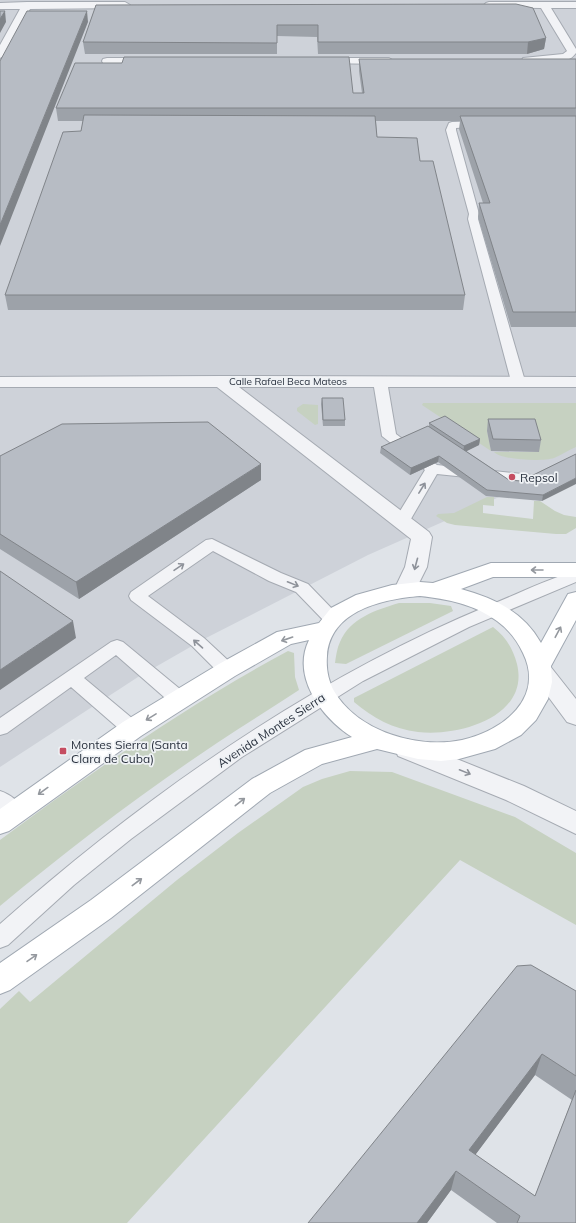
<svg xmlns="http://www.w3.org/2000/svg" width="576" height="1223" font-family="Mulish,sans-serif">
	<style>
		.built { fill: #ced2d9 }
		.green { fill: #c6d1c1 }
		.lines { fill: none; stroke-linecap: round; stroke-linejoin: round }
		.service-casing { stroke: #a5aab2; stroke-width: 2 }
		.minor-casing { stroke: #a5aab2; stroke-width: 2 }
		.tertiary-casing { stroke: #a5aab2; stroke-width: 2 }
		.primary-casing { stroke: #a0a8b2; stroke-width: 2 }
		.service { fill: #f2f3f6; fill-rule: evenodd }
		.minor { fill: #f2f3f6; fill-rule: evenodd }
		.tertiary { fill: #f2f3f6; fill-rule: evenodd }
		.primary { fill: #fff; fill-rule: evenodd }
		.wall { fill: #9da2a9; fill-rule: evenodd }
		.shaded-wall { fill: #808489 }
		.building { fill: #b7bcc4; stroke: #808489 }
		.oneway { stroke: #8e929a }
		.oneway2 { stroke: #94989e }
		.poi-dot { fill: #c54d61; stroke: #eff2f5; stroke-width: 1.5 }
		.labels { text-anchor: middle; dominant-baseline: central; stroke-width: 3.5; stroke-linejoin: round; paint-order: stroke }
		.far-street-label { font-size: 10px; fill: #29313e; stroke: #eff2f5 }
		.poi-label { font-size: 12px; fill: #29313e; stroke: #eff2f5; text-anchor: start }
		.street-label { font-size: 12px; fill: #29313e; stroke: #eff2f5 }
	</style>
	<rect width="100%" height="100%" fill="#dfe3e8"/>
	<!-- built -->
	<path class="built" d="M0 0H576V463L368 555 206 638 138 677 0 767Z"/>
	<!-- green -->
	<path class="green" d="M423 403H576V447C569 450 561 455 554 458 543 462 501 460 494 452H539L487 431 491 451 422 405Z
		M303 404 318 405V424L315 425 297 411V408Z
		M487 497H494V506L483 505V513L533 519 534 501H540L555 511 564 515 576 517V528L566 534H556L455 525 447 523 436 516 438 514 454 513Z
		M399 603H430L451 606 453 611 346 664 335 663C336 656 337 648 340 642 350 618 376 610 399 603Z
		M493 627C506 637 513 649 517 664 530 717 458 737 418 732 393 729 373 718 354 702V698Z
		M288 651 294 653 295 677 299 690C272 708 244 725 217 743 142 793 70 848 0 906V840C92 772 187 705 288 651Z
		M350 771 392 772 515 817 576 853V925L460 860 127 1223H0V1009L19 991 30 1002 177 880 238 833 303 787 322 779Z"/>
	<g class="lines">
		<defs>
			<path id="service" d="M482 121 485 122 487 124 485 126 456 128V130L479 214 478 219 525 381 523 384H513L511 381 468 219 469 214 446 130 449 123 452 122Z
				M380 377 385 378 387 381 396 434 437 465 551 477 576 466V476L553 486 437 474 408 524 402 526 396 524 394 521 425 470 382 436 373 381 375 378Z
				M212 539 281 573 308 584 339 616 342 620 339 624 333 626 327 624 296 592 269 581 213 551 148 596 204 638 233 665 236 670 233 675 227 676 221 675 192 646 131 600 129 596 131 592 206 540Z
				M576 571V582L469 627 363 681 242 757 131 839 74 885 8 945 0 948V924C146 795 309 680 490 605 518 594 547 579 576 571Z
				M117 640 123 642 186 694 188 699 186 704 179 706 172 704 116 655 84 678 139 724 141 729 139 734 132 736 125 734 71 687 7 733 0 735V718L111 642Z
				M0 791C10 794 20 802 25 812L22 818C12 821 8 818 0 811Z"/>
			<path id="minor" d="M27 2H125L130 5 125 8 30 9 5 55 0 58V45L20 9H0V3Z
				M489 2H576V8H551L576 49V53C574 55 572 58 569 59 559 64 533 65 523 62L522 60 523 58 563 54 567 51 541 8 486 7 484 5 486 3Z
				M107 58H153L158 61 153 64 103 63 102 61 103 59Z
				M319 58H389L394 61 389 64 315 63 314 61Z
				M220 376 576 377V387H239L429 532 432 537 427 567 413 595 405 597 397 595 394 590 405 567 411 539 217 387H0V377Z"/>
			<path id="tertiary" d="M542 664 550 666 576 699V725L567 722 530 672 534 666Z
				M407 739 524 786 576 811V834L506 800 398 756 395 749 398 742Z"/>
			<path id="primary" d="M491 563H576V577H493L461 589C494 598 524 612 541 643L568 594 576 592V620L551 666 552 682 548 699 536 720 521 735 495 749 459 759 441 761 418 759 377 749 322 764 270 793 111 918 10 990 0 994V963L91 900 252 779 305 750 352 737C322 718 291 677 309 640L291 644 235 676 141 736 9 831 0 834V809L123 722 219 664 277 632 319 623 331 608 356 595 392 585 420 582 433 583ZM420 596C447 599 474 604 497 621 508 629 517 640 523 653 545 698 503 731 462 740 418 749 358 732 334 691 328 680 326 668 327 656 330 610 384 599 420 596Z"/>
		</defs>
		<!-- service casing -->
		<use href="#service" class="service-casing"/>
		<!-- minor casing -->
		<use href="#minor" class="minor-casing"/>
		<!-- tertiary casing -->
		<use href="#tertiary" class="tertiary-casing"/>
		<!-- primary casing -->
		<use href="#primary" class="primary-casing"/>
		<!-- service -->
		<use href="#service" class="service"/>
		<!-- minor -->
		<use href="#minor" class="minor"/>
		<!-- tertiary -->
		<use href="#tertiary" class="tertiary"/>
		<!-- primary -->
		<use href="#primary" class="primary"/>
	</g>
	<!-- wall -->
	<path class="wall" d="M96 5 546 38 544 49 527 54H318L317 37 277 36V54H85L83 42Z
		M359 59H576V327H511L478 217 479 203H483L459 129 460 121H376L377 137 420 161 465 295 463 310H8L5 295 81 131 83 121H58L56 108 362 93 359 71Z
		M322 398 345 420V426H323L321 404Z
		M488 419 541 440 539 452 491 451 487 431Z
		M429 423 480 439 479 445 466 451 509 480 521 481 576 454 542 501 486 496 438 462 410 475 380 453 381 447 429 426Z
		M0 456 261 480 79 599 0 549Z
		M576 991V1223H497L451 1190 427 1223H308ZM535 1075 572 1100 535 1196 475 1155Z"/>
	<!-- shaded-wall -->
	<path class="shaded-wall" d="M5 11 6 22 0 33V19Z
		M87 11 88 22 0 246V225Z
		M546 38 544 49 527 54 528 42Z
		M480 439 479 445 463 453 464 446Z
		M439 456 438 462 410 475 411 468Z
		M261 464V480L79 599 76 582Z
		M576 478V484L542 501 543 495Z
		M73 621 76 638 0 690V670Z
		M542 1054 535 1075 464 1170 469 1150Z
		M456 1171 451 1190 427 1223H417Z"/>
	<!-- building -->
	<path class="building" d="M516 4 533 8 546 38 528 42H318V25H277V43L83 42 96 5Z
		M0 11H5L0 19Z
		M27 11H87L0 225V61Z
		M124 57H349L353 93H364L359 59H576V108H56L75 63H122Z
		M84 115 375 116 377 137 417 138 420 161H433L465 295H5L63 132 81 131Z
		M460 116H576V312H513L479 203H490Z
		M322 398H343L345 420H323Z
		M445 416 480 439 464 446 429 423Z
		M488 419H535L541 440 493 439Z
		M208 422 261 464 76 582 0 534V456L62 424Z
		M428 426 509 480 521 481 576 454V478L543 495 487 490 439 456 411 468 381 447Z
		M0 571 73 621 0 670Z
		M531 965 576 991V1076L542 1054 469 1150 535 1196 576 1090V1223H517L520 1216 456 1171 417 1223H308L517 966Z"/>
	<!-- one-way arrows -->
	<defs><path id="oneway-shaft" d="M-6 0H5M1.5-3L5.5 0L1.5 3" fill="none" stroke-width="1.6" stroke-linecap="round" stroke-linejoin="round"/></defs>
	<g class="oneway">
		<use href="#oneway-shaft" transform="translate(422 488) rotate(-58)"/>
		<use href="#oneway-shaft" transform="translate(416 564) rotate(105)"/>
		<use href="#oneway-shaft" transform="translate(179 567) rotate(-34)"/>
		<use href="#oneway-shaft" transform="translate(293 584) rotate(22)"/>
		<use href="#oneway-shaft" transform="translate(198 644) rotate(-139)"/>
		<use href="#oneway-shaft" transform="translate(465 772) rotate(22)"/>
	</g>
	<g class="oneway2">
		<use href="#oneway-shaft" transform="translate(537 570) rotate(180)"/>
		<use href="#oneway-shaft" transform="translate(558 632) rotate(-62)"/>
		<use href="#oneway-shaft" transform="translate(287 639) rotate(161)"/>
		<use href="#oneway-shaft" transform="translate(151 717) rotate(148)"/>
		<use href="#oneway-shaft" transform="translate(43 791) rotate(144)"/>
		<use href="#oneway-shaft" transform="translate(240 802) rotate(-38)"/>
		<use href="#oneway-shaft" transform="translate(137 882) rotate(-37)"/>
		<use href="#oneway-shaft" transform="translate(32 958) rotate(-35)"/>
	</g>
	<!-- markers -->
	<g class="poi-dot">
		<circle cx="512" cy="477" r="4"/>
		<rect x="59" y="747" width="8" height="8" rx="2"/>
	</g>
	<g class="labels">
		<!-- far-street labels -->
		<g class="far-street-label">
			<text x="288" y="381">Calle Rafael Beca Mateos</text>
		</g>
		<!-- poi labels -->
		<g class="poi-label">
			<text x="520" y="477">Repsol</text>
			<text x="71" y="744">Montes Sierra (Santa<tspan x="71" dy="14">Clara de Cuba)</tspan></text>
		</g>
		<!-- street labels -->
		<g class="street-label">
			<text transform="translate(271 730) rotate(-33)">Avenida Montes Sierra</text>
		</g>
	</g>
</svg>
